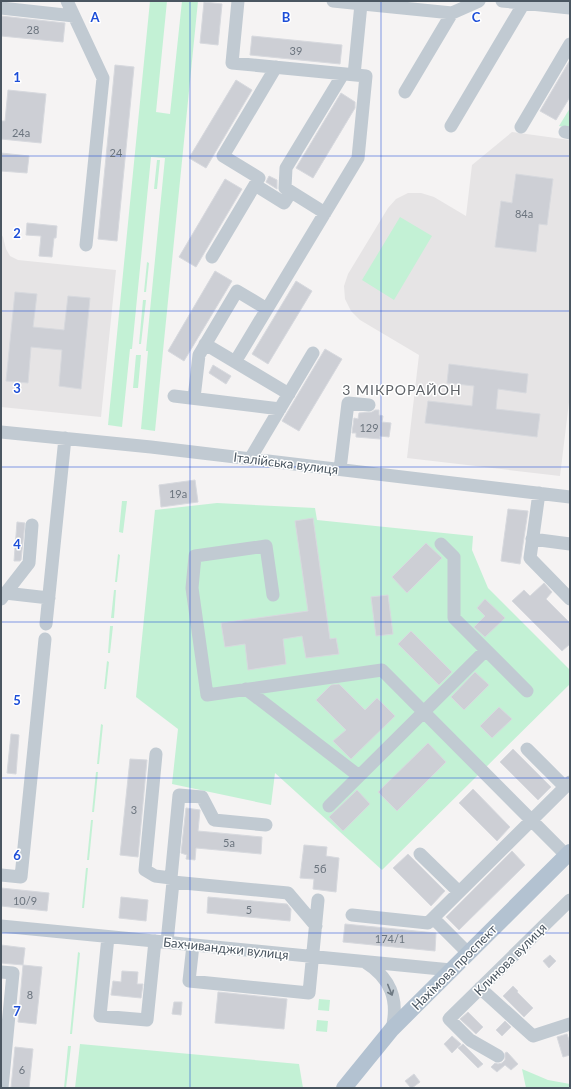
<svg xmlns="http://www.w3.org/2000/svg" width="571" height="1089" font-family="Lato,sans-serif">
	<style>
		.education { fill: #e6e4e5 }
		.green { fill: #c3f1d5 }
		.building { fill: #cdcfd5; stroke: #d7d9de }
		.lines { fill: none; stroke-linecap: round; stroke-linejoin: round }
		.minor { stroke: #c1cad2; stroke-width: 13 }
		.major { stroke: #b3c2d1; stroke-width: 16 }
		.oneway { stroke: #6e7983 }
		.grid { fill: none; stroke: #1d4ed8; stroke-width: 1; stroke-opacity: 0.55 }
		.labels { text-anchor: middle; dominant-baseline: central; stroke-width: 3; stroke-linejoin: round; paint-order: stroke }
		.number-label { font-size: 11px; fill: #6b747e }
		.street-label { font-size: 13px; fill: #4a5661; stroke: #fff }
		.neighbourhood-label { font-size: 14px; letter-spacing: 1px; fill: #5f6368; stroke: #fff }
		.grid-label { font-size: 13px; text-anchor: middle; font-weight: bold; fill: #1d4ed8; stroke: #fff; stroke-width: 3; stroke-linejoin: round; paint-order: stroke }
	</style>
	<rect width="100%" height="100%" fill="#f5f3f3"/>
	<!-- education -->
	<path class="education" d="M512 132 570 140V394L560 476 407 458 419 355 360 320 351 311 345 299 344 286 348 274 388 208 396 199 408 193H421L434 197 466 216 472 165Z
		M1 234 3 237 6 249 10 256 18 260 116 270 101 417 1 407Z"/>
	<!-- green -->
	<path class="green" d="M150 1H167L156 112 170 114 182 1H198L155 431 141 429 148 351H146L165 158 151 157 132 349H130L122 427 108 425Z
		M570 108V128L559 126Z
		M157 160H160L157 189H154Z
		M400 217 432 236 394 300 362 280Z
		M147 262 149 263 146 292H144Z
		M143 300H146L141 344H139Z
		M136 355H141L138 388H133Z
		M122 501H127L123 533 119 532Z
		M217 503 315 508 317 520 473 536 472 550 488 588 570 670V684L382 870 275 773 271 805 172 784 178 729 136 697 155 510Z
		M118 554 120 555 117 582H115Z
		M114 590H116L114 618H111Z
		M110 626H113L110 653H108Z
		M107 661 109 662 106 689H104Z
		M101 724 103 725 99 764H97Z
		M96 772H98L94 812H92Z
		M91 820H93L89 860H87Z
		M86 868H88L84 908H82Z
		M78 952 80 953 72 1034H70Z
		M319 999 330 1000 329 1011 318 1010Z
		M317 1020 328 1021 327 1032 316 1031Z
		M80 1044 299 1064 303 1088H75Z
		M68 1046H71L66 1088H64Z
		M522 1069 548 1080 570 1084V1088H526Z"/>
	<!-- building -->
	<path class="building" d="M204 2 222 4 218 45 200 43Z
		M1 16 65 23 63 42 1 36Z
		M252 36 342 45 340 64 250 55Z
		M570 60V97L556 120 540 111Z
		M115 65 134 67 117 241 98 239Z
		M236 80 252 90 206 168 189 158Z
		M8 90 46 94 41 143 1 139V121H5Z
		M341 93 355 102V108L313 178 296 168Z
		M1 153 29 156 27 173 1 171Z
		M516 174 553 179 547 225 539 224 536 252 495 247 501 201 512 203Z
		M269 176 277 180V189L266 182Z
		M225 179 242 189 196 267 179 257Z
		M27 223 57 226 56 238H54L52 257 39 256 41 236 26 235Z
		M215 271 232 281 184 361 168 351Z
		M296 281 312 291 268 364 252 354Z
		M15 292 37 294 33 327 64 330 68 296 90 298 81 389 59 386 62 350 31 347 28 383 6 381Z
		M325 349 342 359 299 431 282 421Z
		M449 364 528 374 526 393 498 389 496 409 540 414 537 437 425 423 428 401 472 406 474 386 447 383Z
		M213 365 231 376 226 384 209 373Z
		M375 410H379V415L383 416 382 422 391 423 389 437 380 436V439L356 437V433H352L354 418 358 419 359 413 372 412Z
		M195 480 198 502 161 507 159 485Z
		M508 509 528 511 520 564 501 561Z
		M313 518 330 639 336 638 339 654 306 658 302 636 283 639 286 664 248 670 245 644 225 647 221 623 308 611 295 521Z
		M17 522 25 523 21 560 20 561H14Z
		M426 543 442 558 407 593 392 577Z
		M544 583 552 592 546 599 570 623V644L562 651 512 601 524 590 530 596Z
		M388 595 393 634 376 636 371 597Z
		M485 599 505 618 485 637 474 627 485 616 477 608Z
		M411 631 452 672 439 685 398 644Z
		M475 672 489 685 464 710 451 697Z
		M339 684 365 710 377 698 395 716 351 759 333 741 346 730 316 700 331 685Z
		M499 707 512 719 492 738 480 726Z
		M11 734 19 735 16 774 7 773Z
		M428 743 446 762 397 811 378 792Z
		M513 749 551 787 538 800 500 762Z
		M130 759 147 760 138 857 120 855Z
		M473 789 510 827 497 841 459 803Z
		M357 790 370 804 343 831 329 817Z
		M186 808 200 810 198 831 262 837 261 854 196 848 195 860 186 859 187 855 181 853Z
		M304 845 327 847 326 856 339 858 336 892 313 889 314 879 300 878Z
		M512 851 525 865 459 930 446 917Z
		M408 854 445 891 431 906 393 868Z
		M1 888 49 893 47 911 1 906Z
		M121 897 148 900 146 921 119 918Z
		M208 897 287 904 291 909 290 921 207 913Z
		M345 924 436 933 435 951 343 942Z
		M1 945 25 948 23 965 1 963Z
		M550 955 556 961 549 968 543 961Z
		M23 965 42 967 36 1024 18 1022Z
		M122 971 138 972 137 984H143L141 998 111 995 113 981 121 982Z
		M513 986 518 991 517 992 533 1008 524 1017 503 996Z
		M218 992 287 999 284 1029 215 1023Z
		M174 1002H182L181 1015 172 1014Z
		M468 1012 483 1027 476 1034 460 1019Z
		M505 1021 511 1027 502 1036 496 1030Z
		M567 1034 570 1043V1055L563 1057 557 1037Z
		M452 1036 461 1044 452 1053 444 1044Z
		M463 1044 483 1064 478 1068 458 1048Z
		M15 1047 33 1049 29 1088H11Z
		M507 1052 518 1064 511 1070 505 1065 497 1072 491 1067 495 1063 498 1064 502 1063 505 1060V1053Z
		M414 1074 420 1082 412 1088H411L405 1081Z"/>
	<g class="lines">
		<!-- minor -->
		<path class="minor" d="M67 1 103 78 86 245
			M333 1 452 13 479 1
			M502 1 570 8
			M1 8 74 16
			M354 75 361 4
			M405 92 452 13
			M451 126 524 3
			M521 127 570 44
			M565 132 570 133
			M255 185 284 203 291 192
			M325 213 285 188 286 168 343 74
			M212 257 259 178 223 156 276 67
			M205 344 289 394
			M235 362 358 158 366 76 232 63 238 1
			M174 396 280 409
			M194 398 199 355 237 291 267 309
			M1 432 151 447 570 497
			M250 459 313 353
			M340 469 348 403 369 405
			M539 493 530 558 570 599
			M532 539 570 544
			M441 544 454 557V618L527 691
			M5 593 49 598
			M273 595 266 546 195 556 192 588 207 695 382 670 567 856
			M1 599 29 563 32 525
			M46 624 65 438
			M246 689 359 776
			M527 749 565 787
			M156 754 145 870 155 876 171 878 173 882 288 893 316 926
			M329 806 486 650
			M420 854 459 892
			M1 875 21 877 45 639
			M171 878 179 795 202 797 214 820 266 825
			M352 915 428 923 570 782
			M433 918 468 953
			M1 926 451 970
			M108 937 100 1016 147 1020 155 941
			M167 942 173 882
			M193 945 189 981 309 993 318 900
			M365 962C391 978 399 1000 392 1029
			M1 972 13 973 2 1088
			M480 988 533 1036 570 1024
			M498 1056 470 1040 449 1019 570 900"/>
		<!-- major -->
		<path class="major" d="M344 1088 392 1029 570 852"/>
	</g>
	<!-- one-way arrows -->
	<defs><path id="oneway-shaft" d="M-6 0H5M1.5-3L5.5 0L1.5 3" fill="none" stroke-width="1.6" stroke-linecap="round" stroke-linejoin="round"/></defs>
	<use class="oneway" href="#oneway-shaft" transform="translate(390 990) rotate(68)"/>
	<!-- grid -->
	<path class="grid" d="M190 1V1088M381 1V1088M1 156H570M1 311H570M1 467H570M1 622H570M1 778H570M1 933H570"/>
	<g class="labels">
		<!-- number labels -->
		<g class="number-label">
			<text x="33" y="29">28</text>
			<text x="296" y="50">39</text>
			<text x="21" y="132">24а</text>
			<text x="116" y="152">24</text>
			<text x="524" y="213">84а</text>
			<text x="369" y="427">129</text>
			<text x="178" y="493">19а</text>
			<text x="134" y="809">3</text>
			<text x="229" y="842">5а</text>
			<text x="320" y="868">5б</text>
			<text x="25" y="900">10/9</text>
			<text x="249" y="909">5</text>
			<text x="390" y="938">174/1</text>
			<text x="30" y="994">8</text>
			<text x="22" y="1069">6</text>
		</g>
		<!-- street labels -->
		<g class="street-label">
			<text transform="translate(286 463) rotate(7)">Італійська вулиця</text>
			<text transform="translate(226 948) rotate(6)">Бахчиванджи вулиця</text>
			<text transform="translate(510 959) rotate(-45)">Клинова вулиця</text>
			<text transform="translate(454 967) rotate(-45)">Нахімова проспект</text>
		</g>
		<!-- neighbourhood labels -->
		<g class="neighbourhood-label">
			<text x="402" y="389">3 МІКРОРАЙОН</text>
		</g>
	</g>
	<g class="grid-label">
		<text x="95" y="22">A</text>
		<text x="286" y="22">B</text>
		<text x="476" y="22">C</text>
		<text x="17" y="82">1</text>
		<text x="17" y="238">2</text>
		<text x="17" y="393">3</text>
		<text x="17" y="549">4</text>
		<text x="17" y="705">5</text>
		<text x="17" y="860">6</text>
		<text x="17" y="1016">7</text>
	</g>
	<!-- border -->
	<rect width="571" height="1089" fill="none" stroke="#4a5661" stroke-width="4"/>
</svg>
